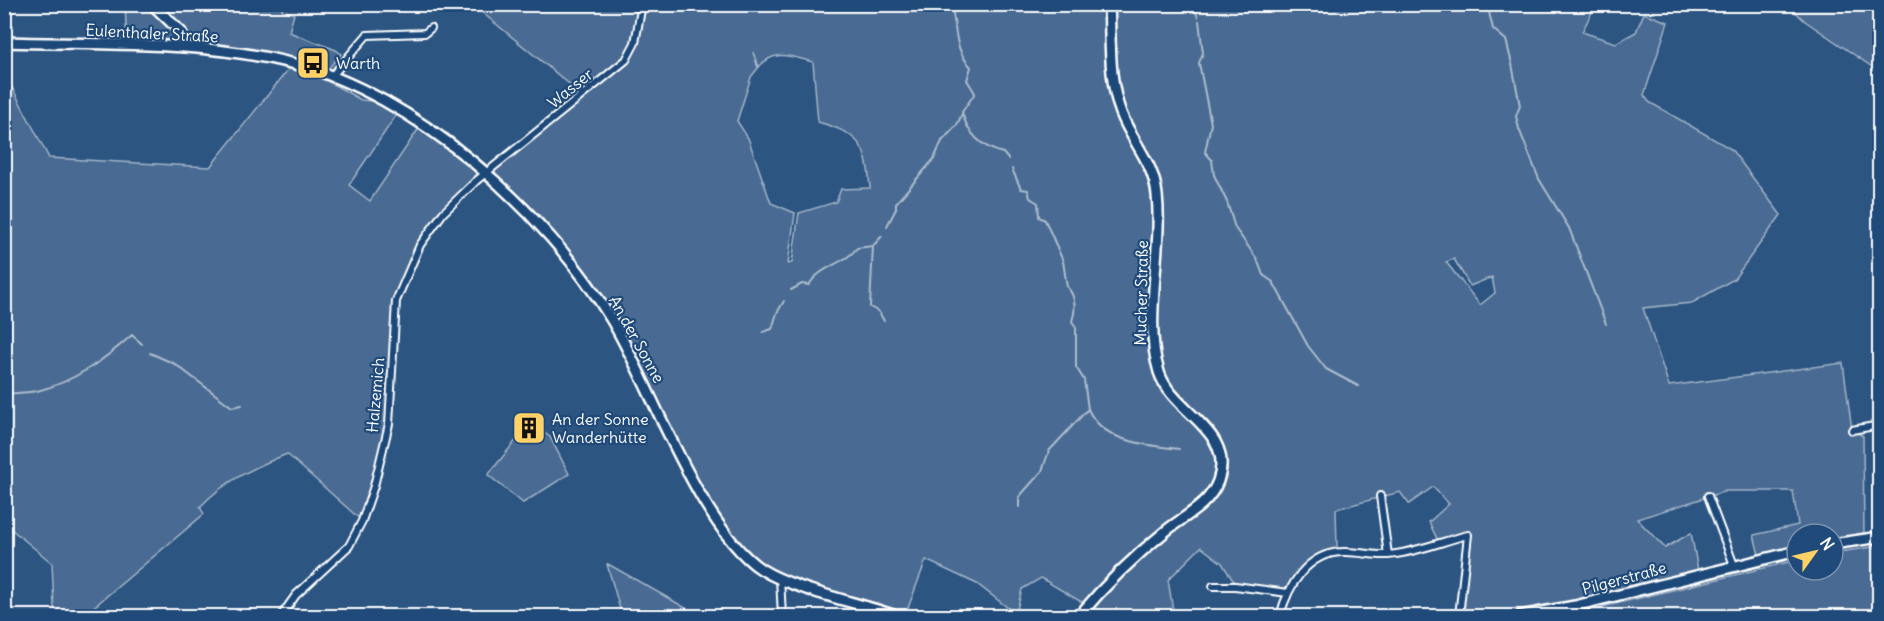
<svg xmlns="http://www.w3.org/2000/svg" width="1884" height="621" font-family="Delius,sans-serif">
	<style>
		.green { fill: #486b92; stroke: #a4b5c8; stroke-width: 1.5; fill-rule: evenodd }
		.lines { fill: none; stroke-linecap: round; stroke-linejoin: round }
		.stream { stroke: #acbcce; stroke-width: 2 }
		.street-casing { stroke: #fff; stroke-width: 10 }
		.secondary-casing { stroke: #fff; stroke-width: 14 }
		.street { stroke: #1f4a7a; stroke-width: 6 }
		.secondary { stroke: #1f4a7a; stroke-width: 9 }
		.labels { text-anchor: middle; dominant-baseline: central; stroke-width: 4.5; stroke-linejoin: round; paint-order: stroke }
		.street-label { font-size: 16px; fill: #fff; stroke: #1f4a7a }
		.poi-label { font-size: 16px; fill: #fff; stroke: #1f4a7a; text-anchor: start }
	</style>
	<rect width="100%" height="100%" fill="#2c5582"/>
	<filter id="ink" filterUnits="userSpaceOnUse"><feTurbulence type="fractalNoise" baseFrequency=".0167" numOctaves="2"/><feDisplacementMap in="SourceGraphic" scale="12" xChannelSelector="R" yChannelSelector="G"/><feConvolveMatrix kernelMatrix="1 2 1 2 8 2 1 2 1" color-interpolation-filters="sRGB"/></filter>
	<g filter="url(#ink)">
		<!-- green -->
		<path class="green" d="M1208 4 1210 7 1213 4H1596L1582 32 1616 43 1636 32 1644 13 1668 22 1644 95 1649 102 1731 149 1781 215 1734 279 1692 303 1643 308 1669 386 1843 363 1852 430 1863 436 1864 536 1833 541V534H1797V548L1759 555 1754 535 1798 525 1793 491H1726L1637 519 1665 548 1691 533 1698 570C1622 591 1544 616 1464 616L1468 535 1439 543 1429 522 1449 504 1433 487 1409 504 1400 492 1336 509 1337 548 1311 559 1284 590 1234 582 1222 563 1201 547 1168 580 1174 616H1131L1095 610 1041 578 1022 589 1016 614 977 584 926 560 905 616H896L760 568 714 516 631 354 568 259 485 174 430 228 400 289 389 424 362 521 287 454C255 467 224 481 200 507L204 514 83 616H65L54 608 52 563 5 524 4 72 49 158 210 167 291 66 324 79 361 100 373 101 397 114 349 185 370 201 421 125 441 140 447 133 489 167 579 92 473 5ZM753 52 759 67C775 48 792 57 813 62L818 122C860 134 867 145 870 188L841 189 836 202 799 213 792 263 788 264 795 213 771 203 748 138 737 121 751 77 758 68ZM1454 259 1470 286 1492 277 1495 293 1480 305 1446 262Z
			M125 5H283L282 10 294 14 289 32 336 50 341 54 329 68 339 72 331 77 252 55 127 46Z
			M1788 5H1879V79L1875 69 1805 21Z
			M530 423 550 437 569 474 523 503 488 475Z
			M1879 546V616H1565L1797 560V570H1833V553Z
			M607 564H608L700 616H622Z"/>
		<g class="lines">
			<!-- stream -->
			<path class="stream" d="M951 4C957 27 953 49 971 67L967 80 975 93 962 112C967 133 982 148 1003 153L1008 159
				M1193 4 1198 17
				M1487 4 1493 29 1506 40 1512 64 1520 106 1516 116 1519 129 1539 179 1569 228 1606 324
				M1199 21 1203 53 1199 63 1211 124 1205 152 1212 160 1214 175 1227 202 1235 228 1257 259 1263 275 1273 282 1308 346 1326 369 1358 386
				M1012 169 1021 189 1028 190 1030 198 1038 203 1039 217 1045 220 1063 261 1067 287C1076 296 1076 310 1072 321L1076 328V367L1084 380 1088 409 1049 451 1042 471 1019 497V507
				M887 226 896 209V203L934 159 942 141 957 125 962 114
				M882 236 873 246 870 307 879 312 884 321
				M791 290 802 284 809 285C821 265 844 265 857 248L873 246
				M763 332 772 329 777 313 784 301
				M150 353 175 364 232 407 242 405
				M4 395C15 392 26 393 37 391 74 382 104 360 132 335L142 344
				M1088 409C1103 443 1147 445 1179 449"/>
			<defs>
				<path id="street" d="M331 77 367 35 425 33 431 28
					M1852 430 1880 425
					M1380 496 1388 555
					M1708 496 1734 565
					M780 578 782 616
					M1213 586H1235L1288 593
					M281 616 296 595 349 546 362 521 374 486 389 424 396 301 420 245 443 213 476 181 626 60 635 43 642 4
					M1280 616C1288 586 1307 553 1342 552 1358 551 1372 556 1388 555 1415 553 1442 541 1468 535L1459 616"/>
				<path id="secondary" d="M152 4 181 32 186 46
					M4 42C99 45 198 40 291 63 415 94 546 211 611 319 651 385 700 529 761 569 794 590 857 602 896 616
					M1833 544 1880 537
					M1079 616C1104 586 1136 555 1167 530 1186 515 1209 505 1218 481 1236 430 1172 413 1159 372 1143 321 1163 249 1157 195 1154 163 1132 142 1121 113 1108 79 1111 40 1109 4
					M1520 616 1575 606 1797 551"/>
			</defs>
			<!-- street casing -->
			<use href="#street" class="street-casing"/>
			<!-- secondary casing -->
			<use href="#secondary" class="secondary-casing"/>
			<!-- street -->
			<use href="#street" class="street"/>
			<!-- secondary -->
			<use href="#secondary" class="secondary"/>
		</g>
	</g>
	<!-- icons -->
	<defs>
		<symbol id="bus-square" viewBox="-11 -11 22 22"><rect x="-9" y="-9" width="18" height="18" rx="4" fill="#ffd166" stroke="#1f4a7a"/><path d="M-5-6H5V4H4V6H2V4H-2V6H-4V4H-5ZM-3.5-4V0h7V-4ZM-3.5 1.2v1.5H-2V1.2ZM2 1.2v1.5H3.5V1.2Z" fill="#111"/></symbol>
		<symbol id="building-square" viewBox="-11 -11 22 22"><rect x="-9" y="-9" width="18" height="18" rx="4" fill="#ffd166" stroke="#1f4a7a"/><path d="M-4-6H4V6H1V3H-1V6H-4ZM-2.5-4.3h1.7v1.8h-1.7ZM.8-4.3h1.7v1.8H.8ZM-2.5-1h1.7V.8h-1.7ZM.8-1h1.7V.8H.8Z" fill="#111"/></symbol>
	</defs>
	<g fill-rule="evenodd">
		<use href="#bus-square" x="294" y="44" width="38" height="38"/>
		<use href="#building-square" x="510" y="409" width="38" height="38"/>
	</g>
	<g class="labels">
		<!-- street labels -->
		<g class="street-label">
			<text transform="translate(152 33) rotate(3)">Eulenthaler Straße</text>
			<text transform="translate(570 88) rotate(-39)">Wasser</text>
			<text transform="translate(1141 293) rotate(-89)">Mucher Straße</text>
			<text transform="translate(637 339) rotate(61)">An der Sonne</text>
			<text transform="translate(375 395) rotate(-85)">Halzemich</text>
			<text transform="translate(1624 578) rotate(-15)">Pilgerstraße</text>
		</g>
		<!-- poi labels -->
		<g class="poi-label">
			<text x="336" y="63">Warth</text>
			<text x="552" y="419">An der Sonne<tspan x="552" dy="18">Wanderhütte</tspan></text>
		</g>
	</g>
	<!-- margin -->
	<rect width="1884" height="621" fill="none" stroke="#1f4a7a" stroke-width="24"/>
	<rect x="12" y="12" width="1860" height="597" fill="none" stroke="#fff" stroke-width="2" filter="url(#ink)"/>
	<!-- north arrow -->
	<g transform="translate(1815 552) rotate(56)"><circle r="28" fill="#1f4a7a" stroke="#7992af" stroke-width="1.5"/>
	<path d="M0-4.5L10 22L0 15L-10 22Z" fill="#ffd166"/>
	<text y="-9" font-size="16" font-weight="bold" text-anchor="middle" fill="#ffffff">N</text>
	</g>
</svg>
